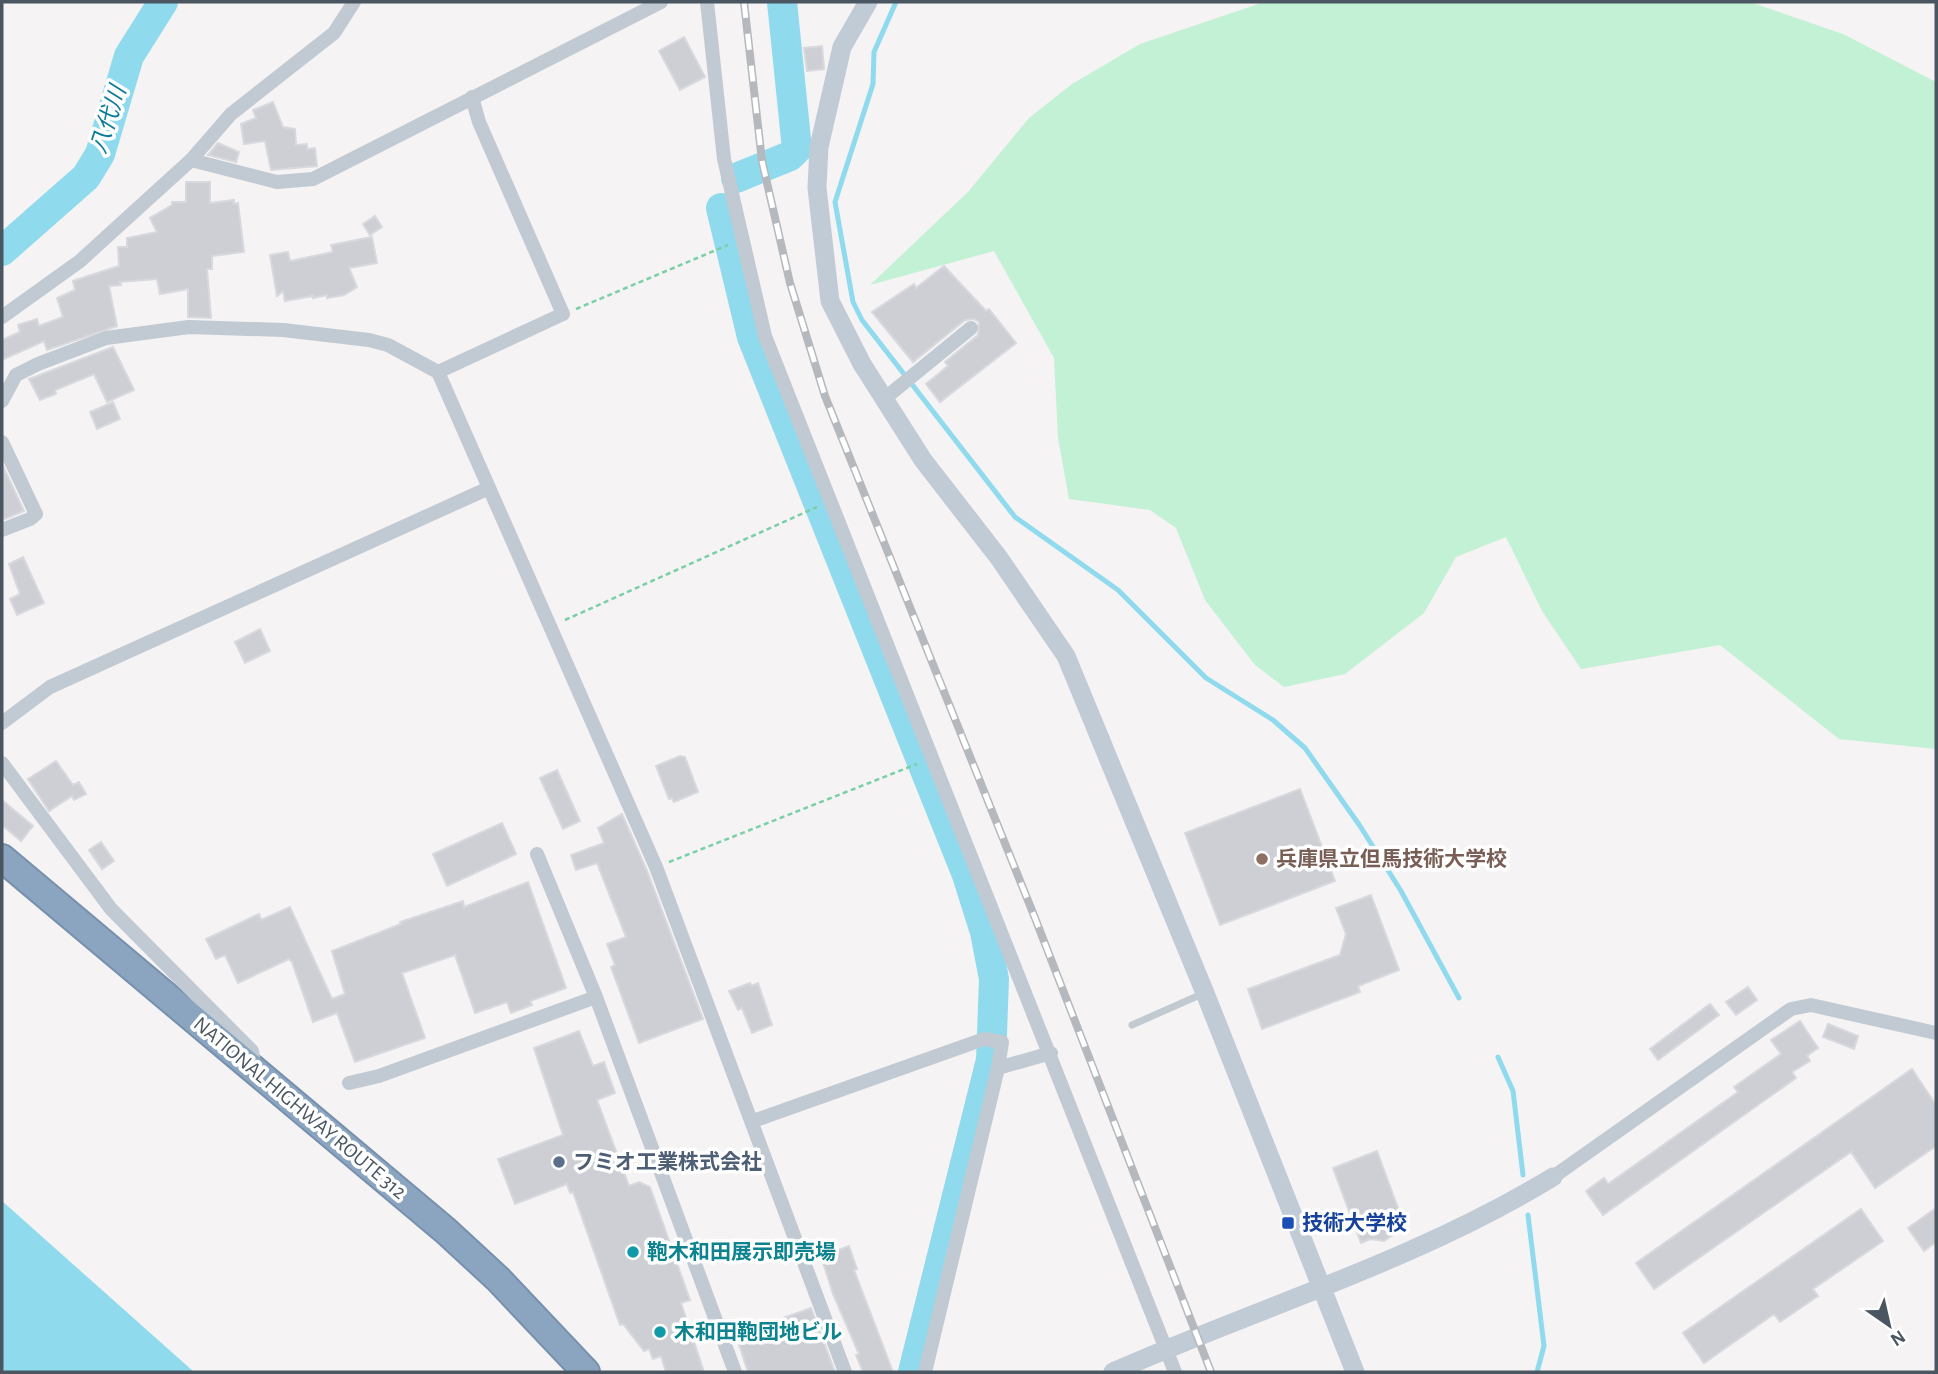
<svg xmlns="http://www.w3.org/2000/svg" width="1938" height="1374" font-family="'Alegreya Sans','Noto Sans JP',sans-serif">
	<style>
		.green { fill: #c3f1d5 }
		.water { fill: #90daee }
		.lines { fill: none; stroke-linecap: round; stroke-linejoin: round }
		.stream { stroke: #90daee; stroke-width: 5 }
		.river { stroke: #90daee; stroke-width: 30 }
		.building { fill: #cdcfd5; stroke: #d7d9de; stroke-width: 2 }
		.highway-casing { stroke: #7690ad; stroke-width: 30 }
		.path { stroke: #7ad0a6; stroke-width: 2.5; stroke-dasharray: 5 3.5; stroke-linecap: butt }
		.lane { stroke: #c1cad2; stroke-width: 7 }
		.street { stroke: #c1cad2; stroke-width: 14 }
		.secondary { stroke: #c1cbd6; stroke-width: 19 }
		.highway { stroke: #8ba5c1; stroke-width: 26 }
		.rail-casing { stroke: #b5b8bd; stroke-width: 8 }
		.rail { stroke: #fff; stroke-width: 5; stroke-dasharray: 16; stroke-linecap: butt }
		.education-dot { fill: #8d6e63; stroke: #fff; stroke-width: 2.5 }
		.service-dot { fill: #5c6f8a; stroke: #fff; stroke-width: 2.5 }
		.transit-dot { fill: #1a4fb4; stroke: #fff; stroke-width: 2.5 }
		.culture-dot { fill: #0f9aa8; stroke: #fff; stroke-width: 2.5 }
		.labels { text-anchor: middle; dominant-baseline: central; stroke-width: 7; stroke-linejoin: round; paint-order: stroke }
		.education-label { font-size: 21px; font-weight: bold; fill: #785e54; stroke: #fff; text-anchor: start }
		.street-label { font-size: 21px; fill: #4a5661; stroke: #fff }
		.service-label { font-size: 21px; font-weight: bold; fill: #4e5e75; stroke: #fff; text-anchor: start }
		.transit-label { font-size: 21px; font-weight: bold; fill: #164399; stroke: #fff; text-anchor: start }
		.culture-label { font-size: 21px; font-weight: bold; fill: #0d838f; stroke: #fff; text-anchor: start }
		.water-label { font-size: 23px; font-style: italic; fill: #0c7c9b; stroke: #fff }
	</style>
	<rect width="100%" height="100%" fill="#f5f3f3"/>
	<!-- green -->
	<path class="green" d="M1264 2H1750L1843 34 1936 82V749L1839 739 1720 645 1581 669 1542 611 1506 537 1456 557 1424 613 1345 674 1284 687 1255 665 1205 600 1176 528 1150 510 1069 499 1058 438 1054 358 994 251 870 285 968 192 1029 118 1072 84 1140 44Z"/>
	<!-- water -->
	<path class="water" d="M2 1201 194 1372H2Z"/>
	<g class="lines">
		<!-- stream -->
		<path class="stream" d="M896 2 874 52 873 84 835 202 853 302 862 320 1015 517 1118 590 1206 678 1273 720 1305 748 1360 826 1401 891 1459 998
			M1498 1057 1513 1091 1523 1175
			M1528 1215 1544 1346 1537 1372"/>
		<!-- river -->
		<path class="river" d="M736 178 790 156 797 149 782 2
			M721 208 752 337 967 875 985 932 994 979 991 1060 913 1372
			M2 251 86 177 100 154 129 56 163 2"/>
	</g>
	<!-- building -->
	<path class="building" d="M684 37 705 77 680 90 659 51Z
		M822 46 824 69 807 71 804 48Z
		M273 102 283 127 295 129 296 145 307 144V149L315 148 317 166 271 170 265 141 244 144 241 124 256 118 253 110Z
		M218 143 239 152 236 162 208 155Z
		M186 182H210V203L234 200V204L238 203 244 252 212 256V269H207L211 318 188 317V289L160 294 157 279 120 282 121 285 109 286 117 326 47 350 44 341 2 360V340L20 332 18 325 37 319 39 326 63 317 57 298 75 290 73 281 119 266 118 247H127V238L157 232 150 218 172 205V202H186Z
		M375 216 382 227 370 235 363 224Z
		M372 237 377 263 349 268 357 287 344 295 327 298V295L313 298V296L285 301 283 291 277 296 270 255 288 252 290 261 333 252 331 245Z
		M944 266 986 311 989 309 1016 343 940 402 926 384 948 366 945 362 978 335 979 322 974 319 965 320 913 362 872 312 914 284 916 288Z
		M113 347 134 390 107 402 94 374 55 390 56 394 40 400 29 379Z
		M113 402 120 419 97 429 90 412Z
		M2 464 24 511 2 520Z
		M23 557 44 603 17 615 10 599 20 594 9 564Z
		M260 629 270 651 245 663 235 642Z
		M680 756 685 757 698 792 674 802 672 798 669 799 656 766Z
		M56 761 73 785 79 782 86 794 74 800 72 796 49 811 28 779Z
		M557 770 580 821 563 829 540 778Z
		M1300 789 1335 881 1220 925 1185 833Z
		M2 800 33 826 21 841 2 825Z
		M622 814 647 871 703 1019 639 1043 611 967 615 965 607 944 626 937 597 863 576 870 571 855 604 843 598 828Z
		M502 823 516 854 447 886 433 854Z
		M101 842 114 861 102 869 89 850Z
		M528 882 566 988 530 1001 532 1005 511 1013 507 1002 475 1013 455 955 402 973 425 1038 355 1062 337 1013 313 1022 292 962 289 959 238 983 225 955 216 959 206 939 259 914 261 920 290 907 332 999 345 994 332 951 401 924 400 922 463 901 464 907Z
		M1371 895 1399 970 1358 986 1360 992 1262 1029 1248 989 1340 955 1346 934 1336 908Z
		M750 983 752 986 758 983 772 1025 752 1033 742 1008 738 1010 729 991Z
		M1748 987 1757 1000 1736 1015 1726 1002Z
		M1710 1004 1719 1015 1658 1060 1650 1049Z
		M1800 1021 1818 1048 1807 1056 1810 1061 1792 1072 1796 1078 1603 1215 1586 1191 1604 1178 1608 1184 1738 1092 1734 1087 1781 1054 1771 1040Z
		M1828 1024 1858 1036 1854 1049 1823 1037Z
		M579 1031 593 1066 604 1062 615 1093 597 1100 629 1186 639 1182 650 1187 690 1300 681 1303 704 1372H666L661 1356 653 1359 649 1349 644 1351 623 1324 620 1325 573 1192 570 1193 567 1184 515 1204 498 1159 563 1135 534 1048Z
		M1912 1069 1936 1105V1146L1875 1188 1851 1152 1654 1289 1636 1263Z
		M1377 1151 1405 1227 1384 1241 1370 1239 1361 1243 1333 1168Z
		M1936 1208V1242L1924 1251 1908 1228Z
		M1861 1209 1883 1241 1813 1289 1818 1296 1780 1322 1774 1314 1704 1363 1683 1333Z
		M849 1246 857 1269 854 1270 893 1372H863L856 1355 859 1354 833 1294 821 1256Z
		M811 1308 835 1372H748L736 1335Z"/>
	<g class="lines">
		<defs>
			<path id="highway" d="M2 858 446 1231 498 1279 586 1372"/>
		</defs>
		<!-- highway casing -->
		<use href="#highway" class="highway-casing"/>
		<!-- path -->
		<path class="path" d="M576 309 728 245
			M565 620 817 507
			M669 862 917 764"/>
		<!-- lane -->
		<path class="lane" d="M1132 1025 1202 994"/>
		<!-- street -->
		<path class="street" d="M707 2 724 159 765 336 1175 1372
			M472 97 479 122 563 314 438 372 656 867 845 1372
			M191 160 277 182 313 179 661 2
			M2 317 80 261 191 160 231 114 334 33 354 2
			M884 399 971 328
			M2 401 16 375 38 364 106 338 189 327 283 330 369 340 388 345 438 372
			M2 442 36 514 30 519 2 530
			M2 723 50 687 489 488
			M2 763 111 909 252 1051 254 1064
			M537 854 596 997 735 1372
			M349 1083 379 1076 596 997
			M753 1121 984 1039 1002 1042 998 1068
			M1553 1177 1791 1009 1811 1005 1936 1033
			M925 1372 998 1068 1051 1053"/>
		<!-- secondary -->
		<path class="secondary" d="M868 2 842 47 819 147 817 188 830 301 862 364 923 460 999 558 1066 656 1205 993 1355 1372
			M1113 1372C1260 1307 1415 1261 1553 1177"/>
		<!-- highway -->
		<use href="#highway" class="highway"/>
		<defs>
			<path id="rail" d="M744 2 762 161 790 283 825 396 1035 918 1211 1372"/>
		</defs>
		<!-- rail casing -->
		<use href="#rail" class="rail-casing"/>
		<!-- rail -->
		<use href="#rail" class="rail"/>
	</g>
	<!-- markers -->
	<circle class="education-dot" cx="1262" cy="859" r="7"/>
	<circle class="service-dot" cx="559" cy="1162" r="7"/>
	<rect class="transit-dot" x="1281" y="1216" width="14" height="14" rx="3.5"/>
	<g class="culture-dot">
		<circle cx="633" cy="1252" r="7"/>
		<circle cx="660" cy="1332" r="7"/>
	</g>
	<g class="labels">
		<!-- education labels -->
		<g class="education-label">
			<text x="1276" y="859">兵庫県立但馬技術大学校</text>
		</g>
		<!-- street labels -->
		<g class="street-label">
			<text transform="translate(300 1108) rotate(40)">NATIONAL HIGHWAY ROUTE 312</text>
		</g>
		<!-- service labels -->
		<g class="service-label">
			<text x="573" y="1162">フミオ工業株式会社</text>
		</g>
		<!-- transit labels -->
		<g class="transit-label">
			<text x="1302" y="1223">技術大学校</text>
		</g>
		<!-- culture labels -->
		<g class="culture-label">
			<text x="647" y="1252">鞄木和田展示即売場</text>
			<text x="674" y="1332">木和田鞄団地ビル</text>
		</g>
		<!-- water labels -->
		<g class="water-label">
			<text transform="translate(109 120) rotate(-72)">八代川</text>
		</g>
	</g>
	<!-- border -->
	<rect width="1938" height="1374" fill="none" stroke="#4a5661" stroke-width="7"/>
	<!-- north arrow -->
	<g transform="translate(1889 1325) rotate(146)" stroke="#ffffff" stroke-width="5" paint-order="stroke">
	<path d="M0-5L12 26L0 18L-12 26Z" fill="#4a5661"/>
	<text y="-10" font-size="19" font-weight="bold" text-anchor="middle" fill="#4a5661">N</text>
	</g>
</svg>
